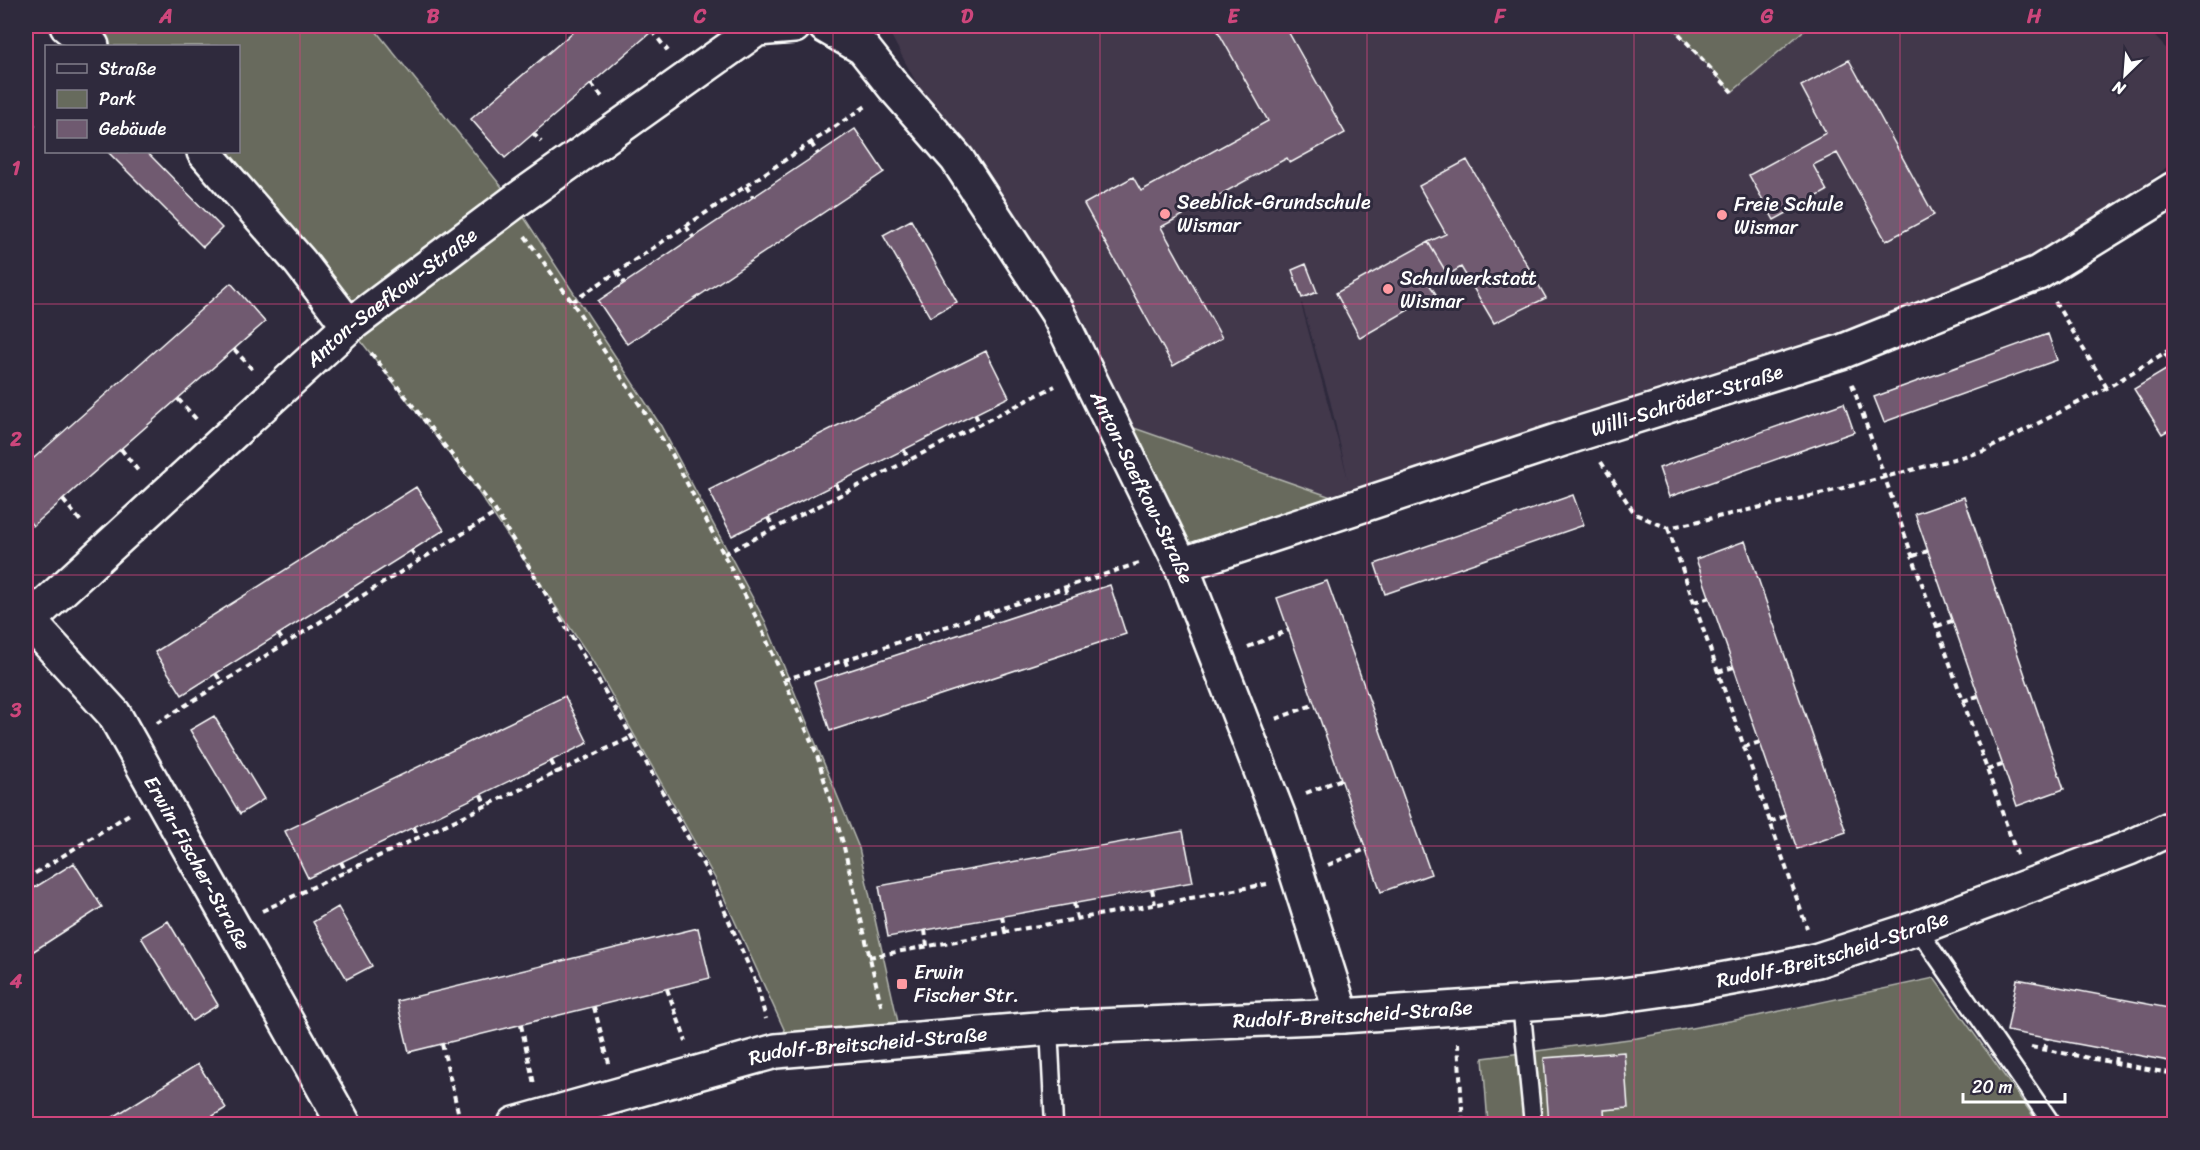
<svg xmlns="http://www.w3.org/2000/svg" width="2200" height="1150" font-family="Sriracha,sans-serif">
	<style>
		.built { fill: #42384c; fill-rule: evenodd }
		.green { fill: #676b5d; stroke: #b3b5ae; stroke-width: 1.5 }
		.building { fill: #6f5a70; stroke: #fff; stroke-width: 1.5 }
		.lines { fill: none; stroke-linecap: round; stroke-linejoin: round }
		.lane-casing { stroke: #fff; stroke-width: 21 }
		.street-casing { stroke: #fff; stroke-width: 38 }
		.path { stroke: #fff; stroke-width: 4; stroke-dasharray: 6 4.5; stroke-linecap: butt }
		.lane { stroke: #2f2a3d; stroke-width: 16 }
		.street { stroke: #2f2a3d; stroke-width: 33 }
		.grid { fill: none; stroke: #ce467c; stroke-width: 1.5; stroke-opacity: 0.55 }
		.poi-dot { fill: #ff9aa2; stroke: #2f2a3d; stroke-width: 2 }
		.labels { text-anchor: middle; dominant-baseline: central; stroke-width: 6; stroke-linejoin: round; paint-order: stroke }
		.poi-label { font-size: 20px; fill: #fff; stroke: #2f2a3d; text-anchor: start }
		.street-label { font-size: 20px; fill: #fff; stroke: #2f2a3d }
		.neatline { fill: none; stroke: #ce467c; stroke-width: 2 }
		.grid-label { font-size: 20px; text-anchor: middle; font-weight: bold; fill: #ce467c }
	</style>
	<rect width="100%" height="100%" fill="#2f2a3d"/>
	<filter id="ink" filterUnits="userSpaceOnUse"><feTurbulence type="fractalNoise" baseFrequency=".0167" numOctaves="2"/><feDisplacementMap in="SourceGraphic" scale="12" xChannelSelector="R" yChannelSelector="G"/><feConvolveMatrix kernelMatrix="1 2 1 2 8 2 1 2 1" color-interpolation-filters="sRGB"/></filter>
	<g filter="url(#ink)">
		<!-- built -->
		<path class="built" d="M886 26H1672L1732 92 1809 26H2145L2174 57V161L2038 273 1354 505 1111 423 957 159ZM1302 303 1330 400 1348 479 1301 304Z"/>
		<!-- green -->
		<path class="green" d="M67 26H372L514 202 661 426 765 621 859 848 902 1040 793 1049 716 880 592 660 470 480 349 326 204 152H238V46H92Z
			M1672 26H1809L1732 92Z
			M1114 421 1354 505 1181 565Z
			M1934 978 2039 1124H1488L1483 1058 1637 1038 1757 1016Z"/>
		<!-- building -->
		<path class="building" d="M580 26H658L505 158 471 119Z
			M1215 26H1285L1345 133 1290 163 1287 158 1161 227 1222 338 1173 366 1084 204 1133 177 1141 191 1268 121Z
			M1849 60 1934 215 1886 241 1837 153 1813 165 1827 191 1774 220 1749 175 1826 133 1801 86Z
			M26 120 35 126 26 140Z
			M855 129 884 172 627 344 598 301Z
			M108 152H147L222 228 203 247Z
			M1467 160 1546 298 1494 323 1461 267 1448 275 1428 242 1446 234 1419 186Z
			M911 220 957 302 930 317 883 235Z
			M1428 242 1448 275 1429 284 1436 294 1360 338 1336 293Z
			M1306 264 1317 292 1302 298 1292 270Z
			M231 283 265 322 33 526 26 517V465Z
			M2048 334 2057 360 1884 422 1874 397Z
			M986 351 1009 397 732 536 709 490Z
			M2174 365V427L2162 434 2134 389Z
			M1844 403 1854 432 1669 497 1659 468Z
			M416 487 444 530 182 695 155 652Z
			M1573 495 1584 525 1385 594 1375 564Z
			M1964 497 2064 789 2017 806 1915 514Z
			M1745 541 1846 832 1797 849 1696 559Z
			M1327 581 1431 874 1381 892 1277 598Z
			M1110 585 1126 634 830 731 814 682Z
			M565 696 588 743 308 878 285 831Z
			M214 716 264 799 240 814 190 730Z
			M1183 831 1193 882 888 937 879 886Z
			M74 863 102 907 26 956V893Z
			M338 907 372 966 347 979 313 922Z
			M168 921 218 1005 192 1021 141 937Z
			M698 928 710 978 409 1052 397 1001Z
			M2017 979 2174 1009V1062L2007 1031Z
			M1624 1052 1628 1108 1604 1110 1605 1124H1549L1544 1058Z
			M198 1064 226 1108 200 1124H102Z"/>
		<g class="lines">
			<defs>
				<path id="lane" d="M1917 928 2052 1124
					M1521 1004 1533 1124
					M1049 1028 1054 1124"/>
				<g id="street">
					<path d="M67 26 92 46"/>
					<path id="s1" d="M825 26 863 48 894 87 957 159 1057 312 1181 565 1279 817 1342 1016"/>
					<path d="M204 152 300 262 349 326"/>
					<path id="s2" d="M1181 565 1581 433 1841 352 2038 273 2174 189"/>
					<path id="s3" d="M28 620 114 714 344 1124"/>
					<path id="s4" d="M26 623 349 326 514 202 757 29 794 26"/>
					<path id="s5" d="M515 1124 776 1051 1049 1028 1342 1016 1601 998 1687 986 1770 971 1818 960 1917 928 2129 848 2174 827"/>
				</g>
			</defs>
			<!-- lane casing -->
			<use href="#lane" class="lane-casing"/>
			<!-- street casing -->
			<use href="#street" class="street-casing"/>
			<!-- path -->
			<path class="path" d="M1672 26 1732 92
				M652 31 668 51
				M591 84 603 98
				M533 133 541 142
				M811 143 818 154
				M746 186 753 197
				M686 226 693 237
				M525 236 572 302 672 454 758 621 816 752 843 843 882 1009
				M617 272 624 283
				M572 302 866 106
				M2055 302 2107 388
				M234 349 252 369
				M371 353 493 507 624 723 709 875 757 985 766 1019
				M2165 353 2173 366
				M1852 384 2017 855
				M178 399 197 420
				M975 414 980 425
				M121 449 139 472
				M904 450 909 461
				M1601 462 1635 514 1668 528 1824 493 1984 451 2107 388 2174 347
				M836 484 841 495
				M63 500 83 524
				M768 518 774 529
				M1668 528 1807 928
				M411 550 419 561
				M724 554 1055 386
				M1913 556 1928 551
				M1065 588 1068 599
				M344 592 351 603
				M1694 602 1710 597
				M989 612 993 623
				M1937 626 1952 621
				M278 634 285 644
				M917 636 921 647
				M1248 647 1289 630
				M845 660 849 671
				M1718 672 1734 667
				M216 674 222 683
				M784 680 1142 562
				M1963 701 1978 696
				M1276 719 1315 704
				M157 723 496 513
				M1744 747 1760 742
				M551 761 557 773
				M1987 770 2002 765
				M1306 793 1342 779
				M481 795 486 806
				M1770 822 1786 816
				M414 827 418 837
				M341 862 346 872
				M1328 865 1366 849
				M28 878 34 888
				M26 879 131 813
				M1152 889 1155 904
				M1074 903 1077 918
				M262 911 632 737
				M1002 916 1005 932
				M925 930 927 946
				M869 957 1267 884
				M667 989 686 1041
				M594 1007 609 1063
				M521 1025 534 1084
				M1458 1043 1463 1124
				M442 1044 461 1124
				M2031 1047 2174 1074
				M2045 1050 2047 1038
				M2115 1063 2117 1051"/>
			<!-- lane -->
			<use href="#lane" class="lane"/>
			<!-- street -->
			<use href="#street" class="street"/>
		</g>
	</g>
	<!-- grid -->
	<path class="grid" d="M300 26V1124M566 26V1124M833 26V1124M1100 26V1124M1367 26V1124M1634 26V1124M1900 26V1124M26 304H2174M26 575H2174M26 846H2174"/>
	<!-- markers -->
	<g class="poi-dot">
		<circle cx="1165" cy="214" r="6"/>
		<circle cx="1722" cy="215" r="6"/>
		<circle cx="1388" cy="289" r="6"/>
		<rect x="896" y="978" width="12" height="12" rx="3"/>
	</g>
	<g class="labels">
		<!-- poi labels -->
		<g class="poi-label">
			<text x="1177" y="202">Seeblick-Grundschule<tspan x="1177" dy="23">Wismar</tspan></text>
			<text x="1734" y="204">Freie Schule<tspan x="1734" dy="23">Wismar</tspan></text>
			<text x="1400" y="278">Schulwerkstatt<tspan x="1400" dy="23">Wismar</tspan></text>
			<text x="914" y="972">Erwin<tspan x="914" dy="23">Fischer Str.</tspan></text>
		</g>
		<!-- street labels -->
		<g class="street-label">
			<text stroke="none"><textPath href="#s4" startOffset="490">Anton-Saefkow-Straße</textPath></text>
			<text stroke="none"><textPath href="#s2" startOffset="532">Willi-Schröder-Straße</textPath></text>
			<text stroke="none"><textPath href="#s1" startOffset="567">Anton-Saefkow-Straße</textPath></text>
			<text stroke="none"><textPath href="#s3" startOffset="298">Erwin-Fischer-Straße</textPath></text>
			<text stroke="none"><textPath href="#s5" startOffset="1335">Rudolf-Breitscheid-Straße</textPath></text>
			<text stroke="none"><textPath href="#s5" startOffset="849">Rudolf-Breitscheid-Straße</textPath></text>
			<text stroke="none"><textPath href="#s5" startOffset="363">Rudolf-Breitscheid-Straße</textPath></text>
		</g>
	</g>
	<!-- margin -->
	<rect width="2200" height="1150" fill="none" stroke="#2f2a3d" stroke-width="66"/>
	<!-- legend -->
	<rect x="45" y="45" width="195" height="108" fill="#2f2a3d" stroke="#827f8b" stroke-width="1.5"/>
	<rect x="57" y="64" width="30" height="9" fill="#2f2a3d" stroke="#827f8b" stroke-width="1.5"/>
	<text x="99" y="75" font-size="18" fill="#ffffff">Straße</text>
	<rect x="57" y="90" width="30" height="18" fill="#676b5d" stroke="#827f8b" stroke-width="1.5"/>
	<text x="99" y="105" font-size="18" fill="#ffffff">Park</text>
	<rect x="57" y="120" width="30" height="18" fill="#6f5a70" stroke="#827f8b" stroke-width="1.5"/>
	<text x="99" y="135" font-size="18" fill="#ffffff">Gebäude</text>
	<!-- north arrow -->
	<g transform="translate(2125 75) rotate(205)" stroke="#2f2a3d" stroke-width="4.5" paint-order="stroke">
	<path d="M0-4.5L10 22L0 15L-10 22Z" fill="#ffffff"/>
	<text y="-9" font-size="16" font-weight="bold" text-anchor="middle" fill="#ffffff">N</text>
	</g>
	<!-- scale -->
	<path d="M1963 1093v9h102v-9" fill="none" stroke="#ffffff" stroke-width="3"/>
	<text x="1972" y="1093" font-size="18" fill="#ffffff" stroke="#2f2a3d" stroke-width="4.5" paint-order="stroke">20 m</text>
	<rect x="33" y="33" width="2134" height="1084" class="neatline"/>
	<g class="grid-label">
		<text x="166" y="23">A</text>
		<text x="433" y="23">B</text>
		<text x="700" y="23">C</text>
		<text x="967" y="23">D</text>
		<text x="1233" y="23">E</text>
		<text x="1500" y="23">F</text>
		<text x="1767" y="23">G</text>
		<text x="2034" y="23">H</text>
		<text x="16" y="175">1</text>
		<text x="16" y="446">2</text>
		<text x="16" y="717">3</text>
		<text x="16" y="988">4</text>
	</g>
</svg>
